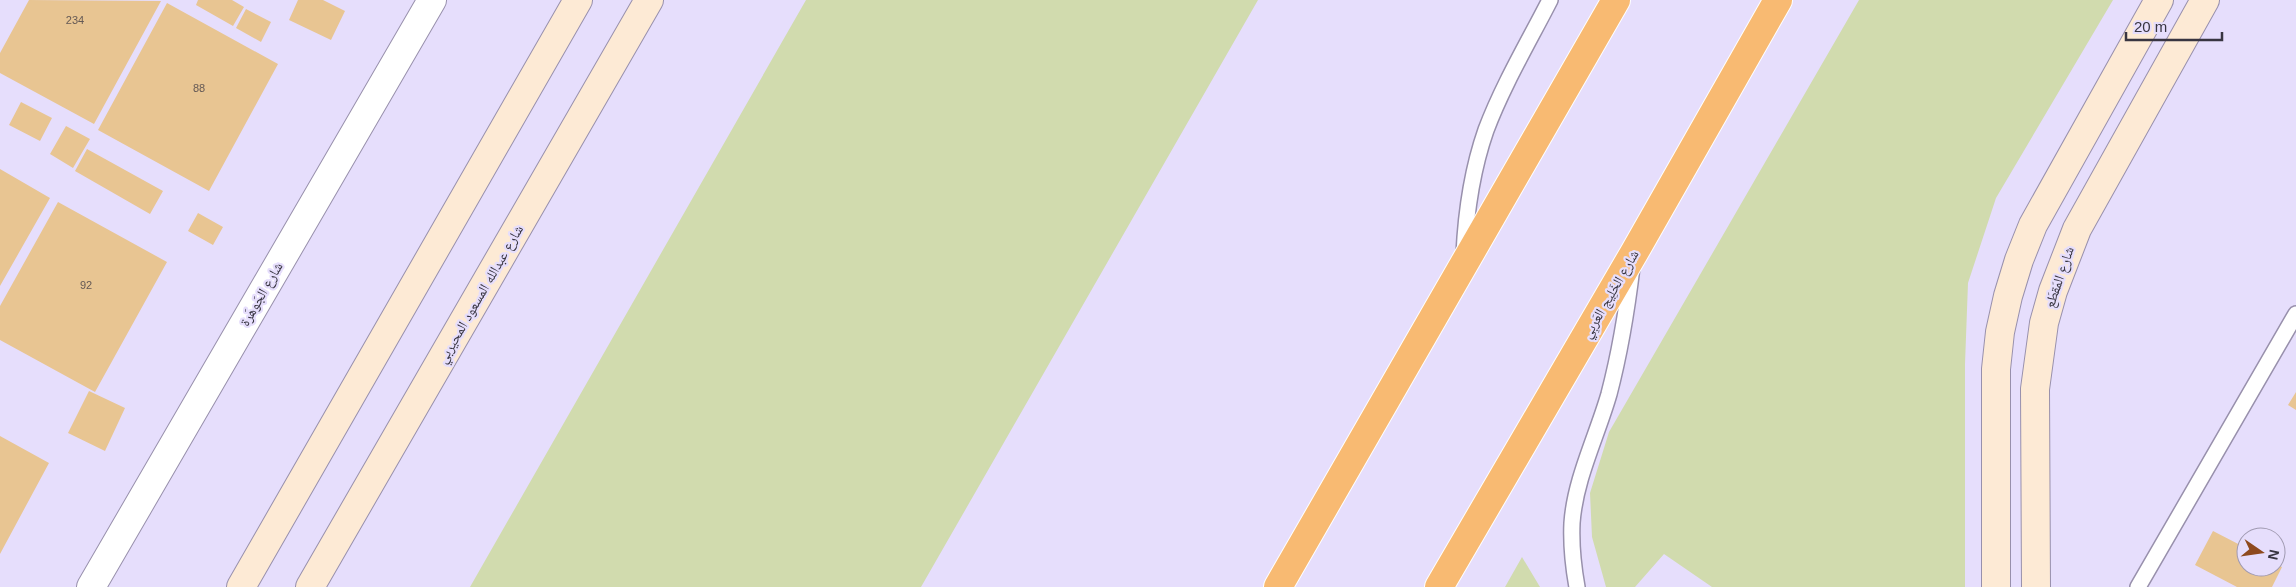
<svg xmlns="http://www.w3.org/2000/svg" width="2296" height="587" font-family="Helvetica,'Noto Naskh Arabic',sans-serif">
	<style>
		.green { fill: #d1dbae }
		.building { fill: #e8c592 }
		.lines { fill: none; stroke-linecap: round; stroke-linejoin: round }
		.lane-casing { stroke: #9890ac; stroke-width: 18 }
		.street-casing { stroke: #9890ac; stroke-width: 30 }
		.secondary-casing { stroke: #9890ac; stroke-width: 30 }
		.highway-casing { stroke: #fff; stroke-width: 30 }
		.lane { stroke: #fff; stroke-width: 15 }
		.street { stroke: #fff; stroke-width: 28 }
		.secondary { stroke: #fdead5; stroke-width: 28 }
		.highway { stroke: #f8ba72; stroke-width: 28 }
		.labels { text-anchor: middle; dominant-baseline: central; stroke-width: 4.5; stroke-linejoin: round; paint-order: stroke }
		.number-label { font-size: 11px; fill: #645955 }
		.street-label { font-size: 14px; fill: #383541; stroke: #e6defc }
	</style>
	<rect width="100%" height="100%" fill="#e6defc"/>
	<!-- green -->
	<path class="green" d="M806 0H1258L921 587H470Z
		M1859 0H2113L1996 198 1968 283 1965 364V587H1712L1664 554 1635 587H1606L1592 537 1590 493 1609 432Z
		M1522 557 1540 587H1505Z"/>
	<!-- building -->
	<path class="building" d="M29 0 161 1 94 124 0 73V53Z
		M198 0H232L244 7 233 26 196 5Z
		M298 0H323L345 11 331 40 289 20Z
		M167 3 278 64 209 191 98 130Z
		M246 9 271 22 261 42 236 28Z
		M21 102 52 118 40 141 9 125Z
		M66 126 90 139 73 168 50 154Z
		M87 149 163 191 150 214 75 171Z
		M0 169 50 198 0 286Z
		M58 202 167 262 95 392 0 340V306Z
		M198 213 223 227 213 245 188 231Z
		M89 391 125 408 105 451 68 433Z
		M2296 392V410L2288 405Z
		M0 436 49 463 0 554Z
		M2213 531 2246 548V567H2276V564L2282 567 2272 587H2237L2195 565Z"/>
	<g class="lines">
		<defs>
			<path id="lane" d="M1464 254C1466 212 1472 170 1486 130 1503 85 1528 43 1550 0
				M1577 587C1573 565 1571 545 1572 523 1575 479 1597 436 1609 394 1620 352 1627 309 1632 267
				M2138 587 2296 314"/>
			<path id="street" d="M91 587 432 0"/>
			<path id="secondary" d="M241 587 578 0
				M310 587 649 0
				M1996 587V369L2000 332 2008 296 2019 260 2033 225 2159 0
				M2036 587 2035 389 2044 323 2053 291 2077 229 2205 0"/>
			<path id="highway" d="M1278 587 1616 0
				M1439 587 1634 253 1778 0"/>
		</defs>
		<!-- lane casing -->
		<use href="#lane" class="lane-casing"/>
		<!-- street casing -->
		<use href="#street" class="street-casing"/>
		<!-- secondary casing -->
		<use href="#secondary" class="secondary-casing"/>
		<!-- highway casing -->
		<use href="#highway" class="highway-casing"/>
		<!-- lane -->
		<use href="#lane" class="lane"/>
		<!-- street -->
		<use href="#street" class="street"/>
		<!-- secondary -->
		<use href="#secondary" class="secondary"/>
		<!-- highway -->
		<use href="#highway" class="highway"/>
	</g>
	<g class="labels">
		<!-- number labels -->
		<g class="number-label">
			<text x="75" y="20">234</text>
			<text x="199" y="88">88</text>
			<text x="86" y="285">92</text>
		</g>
		<!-- street labels -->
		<g class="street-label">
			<text transform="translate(2059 277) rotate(-71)">شارع المَقطَع</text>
			<text transform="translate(261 294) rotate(-60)">شارع الجَوهَرة</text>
			<text transform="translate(480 294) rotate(-60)">شارع عبدالله المسعود المحيربي</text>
			<text transform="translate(1610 294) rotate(-60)">شارع الخَلِيج العَربِي</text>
		</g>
	</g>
	<!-- north arrow -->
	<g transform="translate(2261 552) rotate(103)"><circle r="24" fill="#e6defc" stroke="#a09ab1"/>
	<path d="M0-4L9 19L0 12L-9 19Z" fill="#8e4a1e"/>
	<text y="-8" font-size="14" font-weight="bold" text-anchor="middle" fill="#383541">N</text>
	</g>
	<!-- scale -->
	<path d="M2126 32v8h96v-8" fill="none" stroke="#383541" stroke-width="2.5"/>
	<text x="2134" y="32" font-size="15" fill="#383541" stroke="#e6defc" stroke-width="4" paint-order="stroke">20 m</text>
</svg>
